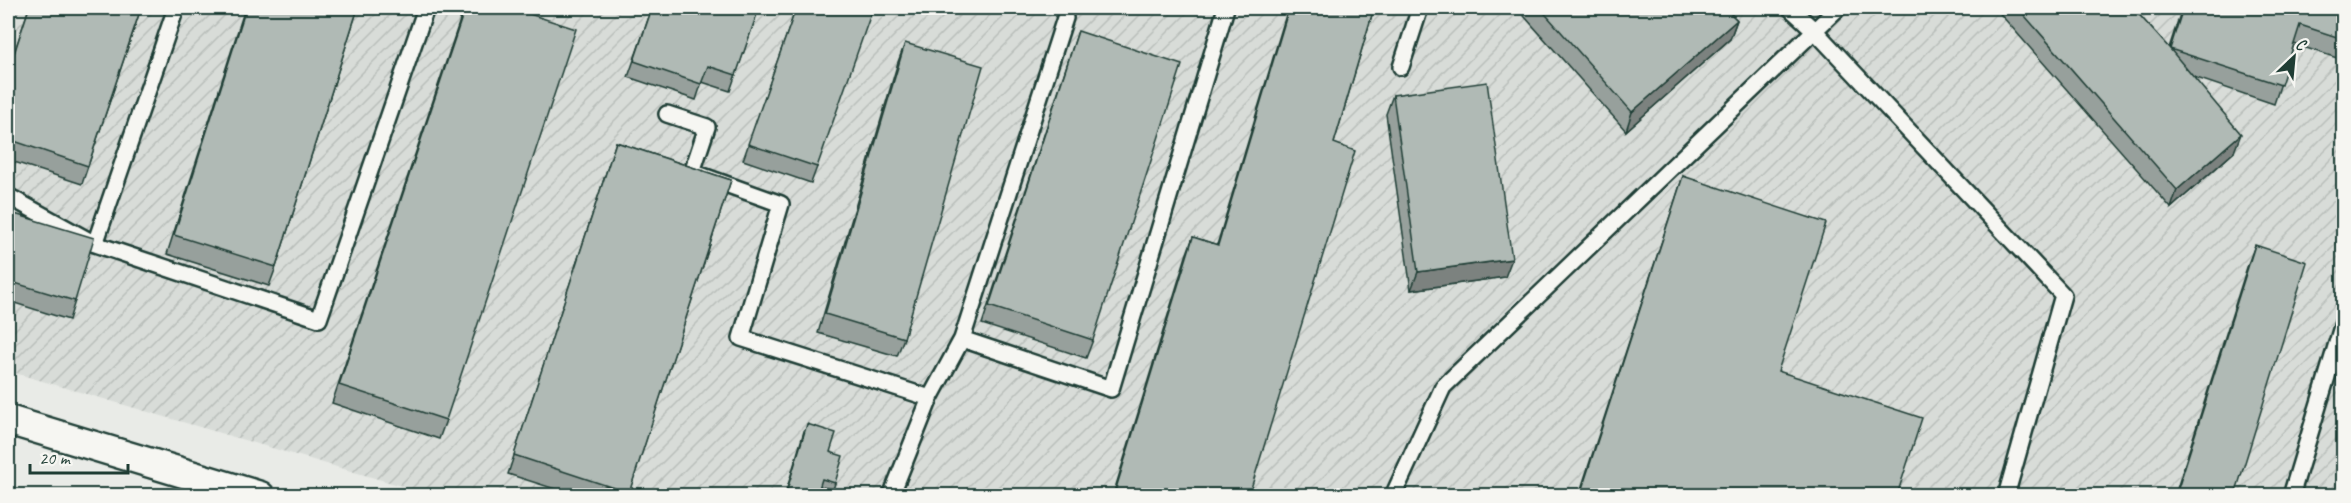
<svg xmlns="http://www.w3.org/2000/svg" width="2351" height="503" font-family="Caveat,sans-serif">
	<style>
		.industrial { fill: url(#industrial-furrows) }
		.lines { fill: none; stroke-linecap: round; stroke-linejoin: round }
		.lane-casing { stroke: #1f3d34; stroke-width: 20 }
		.street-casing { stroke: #1f3d34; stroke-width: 33 }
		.lane { stroke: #f6f6f2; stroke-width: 15 }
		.street { stroke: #f6f6f2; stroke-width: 28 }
		.wall { fill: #97a09c; stroke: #1f3d34; stroke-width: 1.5 }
		.shaded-wall { fill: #7b827f; stroke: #1f3d34; stroke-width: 1.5 }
		.building { fill: #b0bab5; stroke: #1f3d34; stroke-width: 1.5 }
	</style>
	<defs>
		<pattern id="industrial-furrows" width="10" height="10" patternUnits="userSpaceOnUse" patternTransform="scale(1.5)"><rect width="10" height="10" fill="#d8dcd8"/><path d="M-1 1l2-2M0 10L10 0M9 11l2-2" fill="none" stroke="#b9beba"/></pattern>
	</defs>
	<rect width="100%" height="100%" fill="#e9ebe7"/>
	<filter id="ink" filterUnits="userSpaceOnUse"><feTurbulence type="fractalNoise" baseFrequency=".0167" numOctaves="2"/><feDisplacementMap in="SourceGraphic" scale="12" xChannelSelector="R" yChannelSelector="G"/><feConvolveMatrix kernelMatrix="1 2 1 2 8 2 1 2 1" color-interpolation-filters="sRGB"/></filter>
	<g filter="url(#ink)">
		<!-- industrial -->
		<path class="industrial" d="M8 8H2343V495H433L8 371Z"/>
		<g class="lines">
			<defs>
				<path id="lane" d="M1790 8 1814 30 2063 295 2006 496
					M1401 67 1420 8
					M667 114 707 127 692 172 781 204 741 338 930 398
					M8 196 95 244 319 319 426 8
					M95 244 176 8
					M962 339 1111 389 1226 8
					M891 496 930 398 962 339 1065 18
					M1393 496 1443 387 1838 8
					M2291 496 2344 320"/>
				<path id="street" d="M8 420 260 496"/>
			</defs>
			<!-- lane casing -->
			<use href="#lane" class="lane-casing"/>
			<!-- street casing -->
			<use href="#street" class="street-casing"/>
			<!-- lane -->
			<use href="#lane" class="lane"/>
			<!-- street -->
			<use href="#street" class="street"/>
		</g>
		<!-- wall -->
		<path class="wall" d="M29 8H141L82 184 8 160V71Z
			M245 8H358L276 267 269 286 167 254Z
			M464 8 446 420 439 439 332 403Z
			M652 8H759L730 91 702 82 696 100 628 77Z
			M796 8 817 167 811 183 743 160Z
			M1288 8H1374L1334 143 1249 495H1113L1186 256 1193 237 1217 245Z
			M1517 8H1725L1737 20 1730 39 1626 131Z
			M1995 8H2133L2169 48 2182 8H2343V60L2294 44 2274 104 2194 77 2234 152 2171 208Z
			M1078 31 1093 340 1086 358 982 324Z
			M905 43 904 338 897 356 818 333 898 62Z
			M1393 95 1505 277 1411 290 1386 114Z
			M616 142 731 180 628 495H574L508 474Z
			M1683 176 1778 371 1897 495H1579Z
			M8 212 75 301 69 320 8 301Z
			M2255 245 2235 495H2175L2248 264Z
			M804 431 830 452 835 483 833 490 819 486 817 495H785Z"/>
		<!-- shaded-wall -->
		<path class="shaded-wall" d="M1737 20 1730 39 1626 131 1632 112Z
			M2241 134 2234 152 2171 208 2177 190Z
			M1512 259 1505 277 1411 290 1418 272Z"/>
		<!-- building -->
		<path class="building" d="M29 8H141L88 166 8 139V72Z
			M246 8H358L276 267 174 235Z
			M465 8H511L576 29 446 420 339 385Z
			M652 8H759L736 75 708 66 701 84 634 61Z
			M796 8H873L817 167 748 144Z
			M1289 8H1374L1334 143 1355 151 1249 495H1114L1193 237 1218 245Z
			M1540 8H1725L1737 20 1632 112Z
			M2018 8H2133L2170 49 2241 134 2177 190Z
			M2183 8H2343V39L2300 25 2281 85 2170 49Z
			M1078 31 1182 65 1093 340 989 306Z
			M905 43 983 66 904 338 825 314Z
			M1487 82 1512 259 1418 272 1393 95Z
			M616 142 731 180 629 493 514 455Z
			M1683 176 1826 223 1778 371 1922 418 1897 495H1580Z
			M8 212 94 238 75 301 8 281Z
			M2255 245 2307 262 2235 495H2176Z
			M807 424 836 433 830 452 843 456 835 483 822 479 817 495H803L787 490Z"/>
	</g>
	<!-- margin -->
	<rect width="2351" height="503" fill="none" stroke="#f6f6f2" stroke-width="30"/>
	<rect x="15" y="15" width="2321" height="473" fill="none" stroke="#1f3d34" stroke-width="2" filter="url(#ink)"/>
	<!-- north arrow -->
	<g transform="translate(2294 57) rotate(26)" stroke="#f6f6f2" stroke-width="4.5" paint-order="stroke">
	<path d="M0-4.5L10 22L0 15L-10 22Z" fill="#1f3d34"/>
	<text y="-9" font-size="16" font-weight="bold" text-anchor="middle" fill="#1f3d34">С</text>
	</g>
	<!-- scale -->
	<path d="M30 464v9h98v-9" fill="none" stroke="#1f3d34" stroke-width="3"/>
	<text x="39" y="464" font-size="18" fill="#1f3d34" stroke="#f6f6f2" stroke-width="4.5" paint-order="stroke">20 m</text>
</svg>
